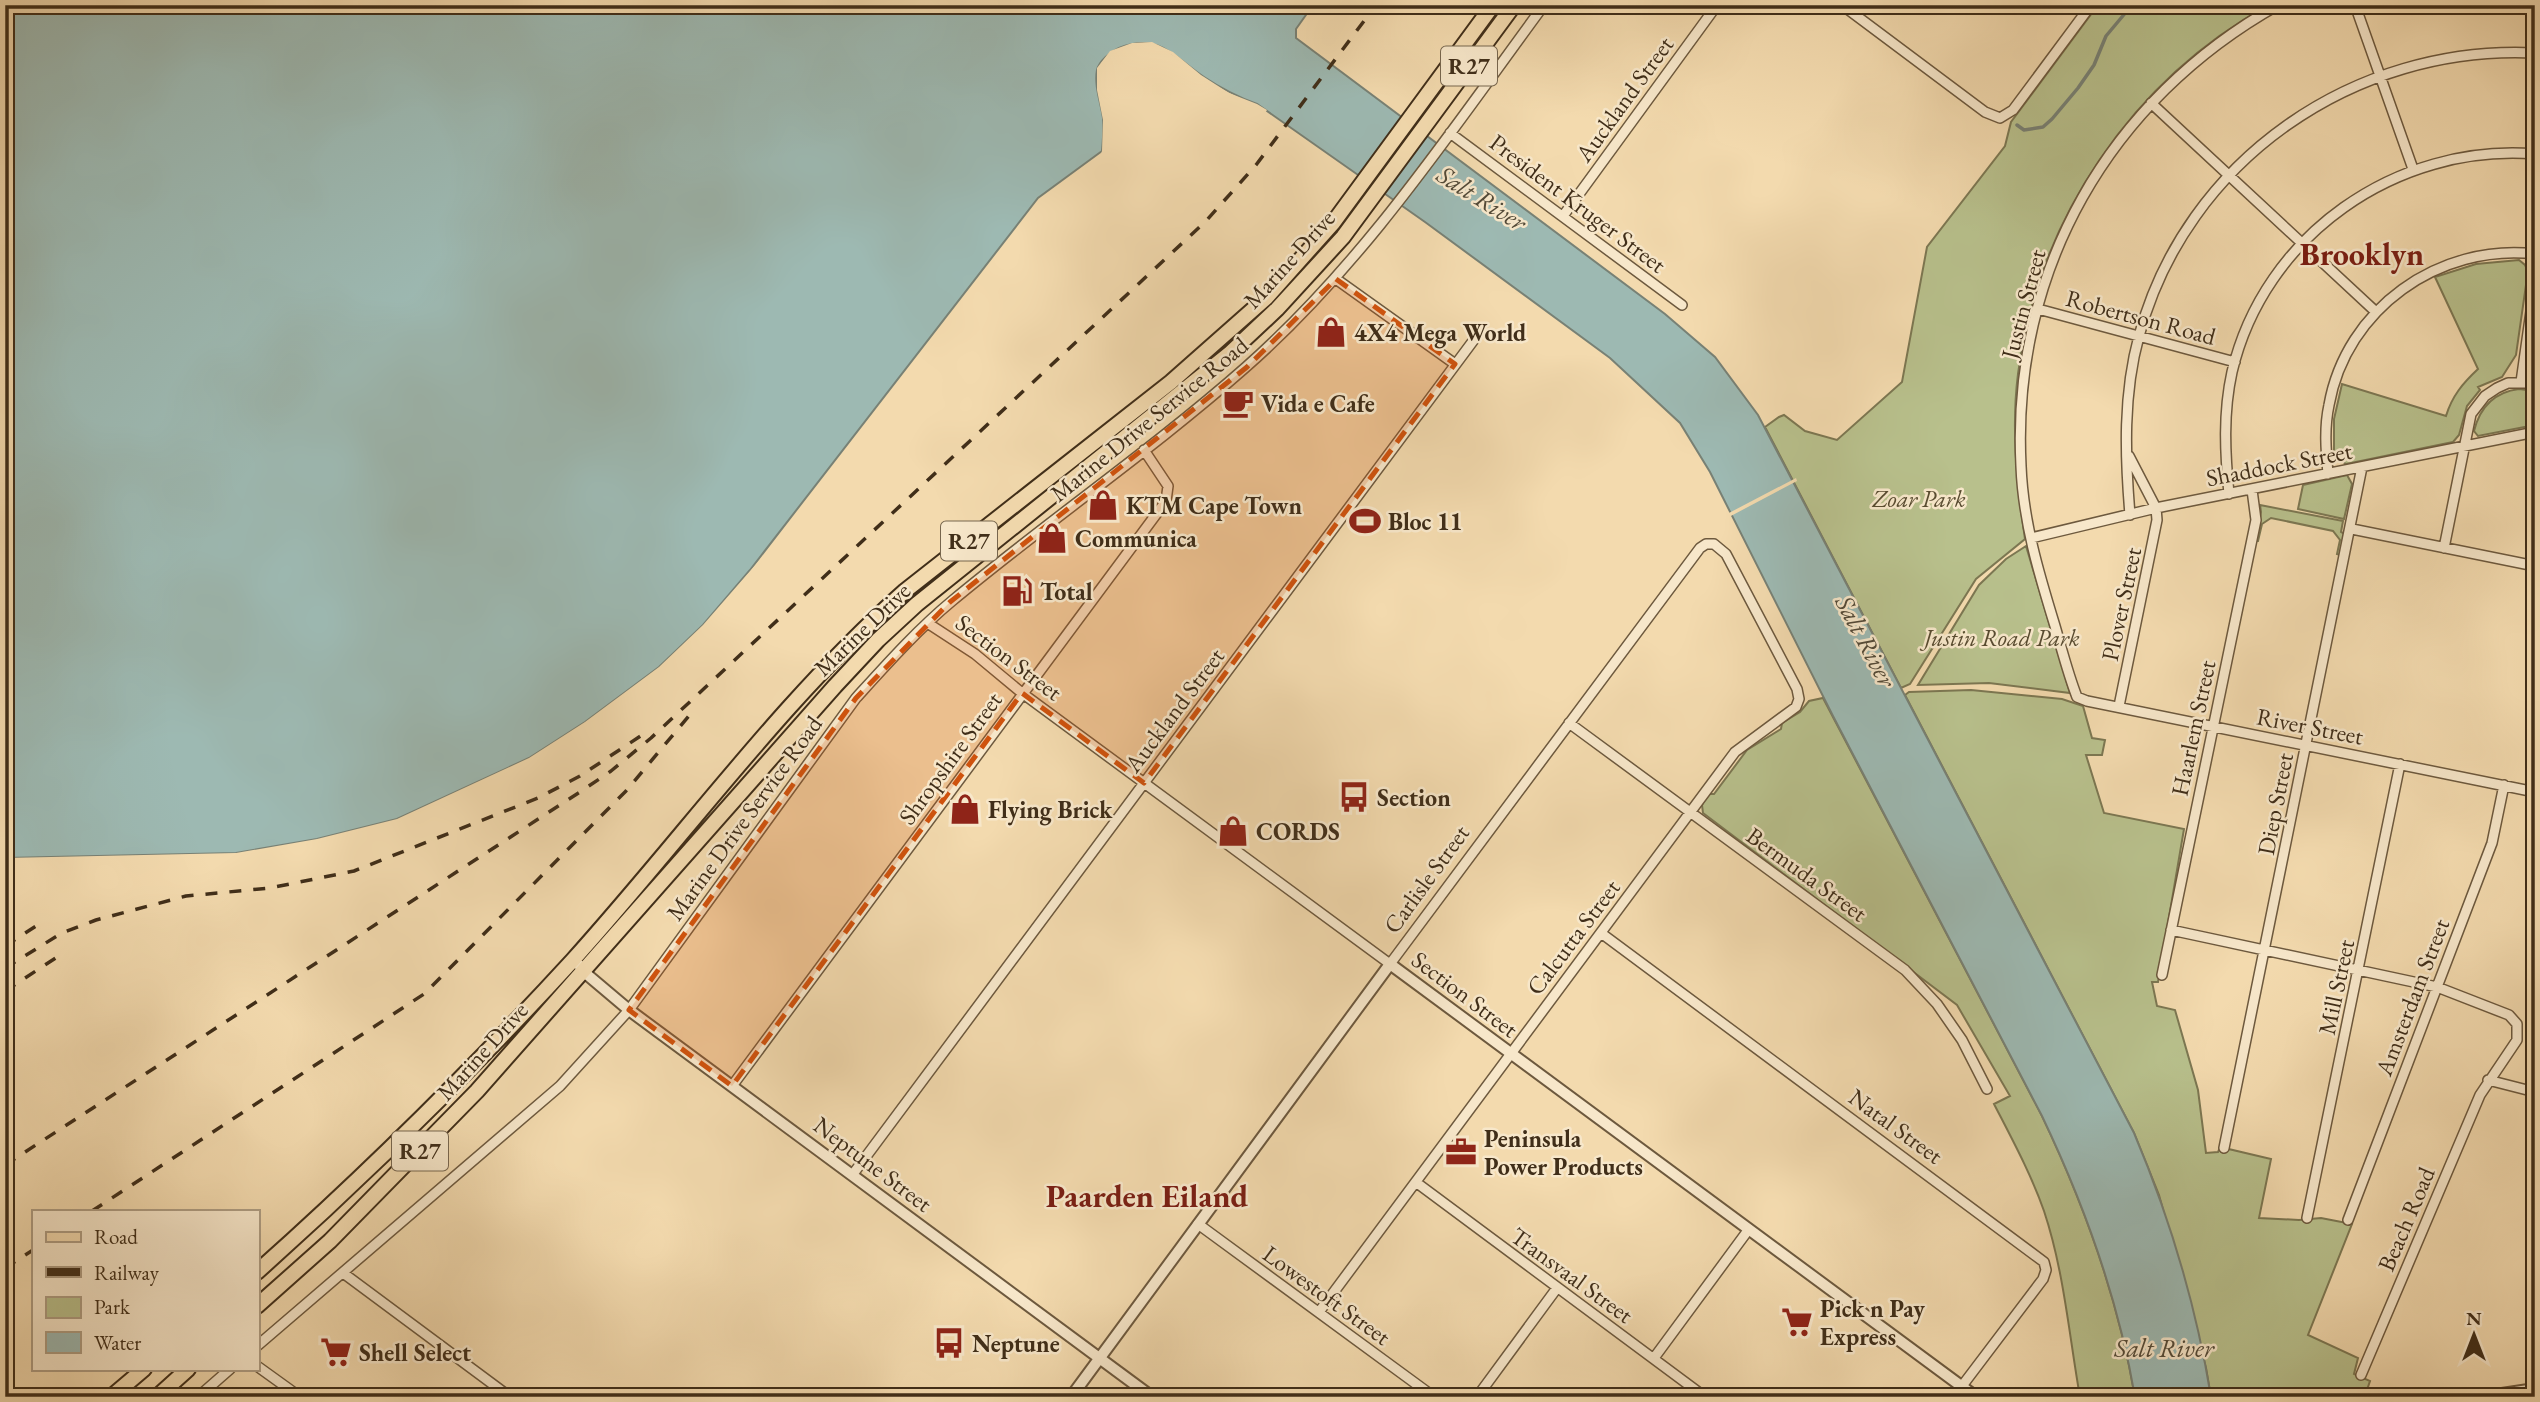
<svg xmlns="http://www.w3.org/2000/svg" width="2540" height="1402" font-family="'EB Garamond',serif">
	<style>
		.green { fill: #b8c08c; stroke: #7c7752; stroke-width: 2 }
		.water { fill: #9db9b2; stroke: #788175; stroke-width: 2 }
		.pier { fill: #f3daae }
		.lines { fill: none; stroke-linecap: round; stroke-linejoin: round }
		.stream { stroke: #788175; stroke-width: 3.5 }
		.minor-casing { stroke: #6d593e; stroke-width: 12 }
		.tertiary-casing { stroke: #6d593e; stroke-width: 14 }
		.primary-casing { stroke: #402e19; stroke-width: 18 }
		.minor { stroke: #f7e7ca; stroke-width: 9 }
		.tertiary { stroke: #f7e7ca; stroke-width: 10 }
		.primary { stroke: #f3daae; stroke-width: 14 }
		.rail { stroke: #402e19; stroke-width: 3.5; stroke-dasharray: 12 12; stroke-linecap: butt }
		.marked { fill: #cf530e; fill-opacity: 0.2; stroke: #cf530e; stroke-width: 5; stroke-dasharray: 14 9; stroke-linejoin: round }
		.labels { text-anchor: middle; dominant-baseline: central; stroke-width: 5; stroke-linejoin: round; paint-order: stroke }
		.shield { fill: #f7e7ca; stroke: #77664e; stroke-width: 2 }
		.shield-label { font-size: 23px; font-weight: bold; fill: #402e19 }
		.street-label { font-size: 24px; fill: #402e19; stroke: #f7e7ca }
		.poi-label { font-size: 24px; font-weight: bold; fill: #402e19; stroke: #f7e7ca; text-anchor: start }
		.park-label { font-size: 24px; font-style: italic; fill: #584b30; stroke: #f7e7ca }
		.water-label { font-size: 26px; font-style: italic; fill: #534a38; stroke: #f7e7ca }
		.district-label { font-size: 32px; font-weight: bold; fill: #7a1f14; stroke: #f7e7ca }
	</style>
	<rect width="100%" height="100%" fill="#f3daae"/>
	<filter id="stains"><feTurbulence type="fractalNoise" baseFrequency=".00286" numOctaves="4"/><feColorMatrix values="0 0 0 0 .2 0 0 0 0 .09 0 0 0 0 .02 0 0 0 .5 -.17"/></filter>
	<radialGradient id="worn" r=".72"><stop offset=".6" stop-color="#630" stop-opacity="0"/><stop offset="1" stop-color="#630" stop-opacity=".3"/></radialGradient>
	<!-- green -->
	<path class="green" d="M2098 5H2269C2132 80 2038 220 2018 374 2011 429 2017 484 2025 539L1976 579 1910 684 1901 688 1765 427 1779 417 1784 415 1805 431 1837 440 1902 382 1927 247 2005 146 2011 122Z
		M2519 260 2525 265 2528 271 2516 355 2502 377 2478 387 2480 390 2467 406 2459 435 2453 442 2346 464 2334 456V419L2342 384 2446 416C2452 396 2463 383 2478 369L2435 277 2476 264Z
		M2519 389 2535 391V425L2478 436 2474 431C2480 407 2495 392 2519 389Z
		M2347 475 2352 484 2344 519 2298 509 2303 485Z
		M2260 505 2343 521 2341 532 2345 534 2340 555 2337 554 2340 540 2333 531 2271 518 2262 524 2258 541H2256L2261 512Z
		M2026 546 2070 693 1989 683 1918 685 1979 585 2006 559Z
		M1971 690 2062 699 2083 706 2092 738 2105 740 2102 755H2086L2104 813 2184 829 2158 982H2152L2157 1006 2175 1010 2198 1090 2206 1153 2218 1152 2220 1147 2271 1159 2259 1218 2299 1220 2321 1218 2352 1224 2308 1335 2358 1358 2354 1374 2370 1381 2367 1390 2371 1397H2211L2206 1368 2159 1195 2134 1133 1905 695 1909 692Z
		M1823 698 2042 1116C2085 1206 2118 1297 2135 1397H2080C2069 1335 2064 1271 2044 1211 2031 1174 2012 1139 1994 1104L2010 1096 1957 1005 1703 813 1702 805 1707 794H1714L1747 750 1781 729 1782 723 1800 712 1809 701Z"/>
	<!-- water -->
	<path class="water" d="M5 5H1313L1296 29V38L1665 314 1715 357 1758 415 2134 1133C2170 1218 2196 1305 2211 1397H2135C2118 1297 2085 1206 2042 1116L1833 716 1710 472 1680 423 1610 358 1425 222 1257 104C1238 97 1222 89 1204 77 1174 57 1159 32 1119 48 1110 52 1099 61 1097 70 1094 86 1101 103 1103 118 1104 129 1103 140 1102 151L1038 198 750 570 703 625 659 667 585 722 529 758 397 819 317 839 236 853 5 858Z"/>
	<!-- pier -->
	<path class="pier" d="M1152 42 1173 52 1201 75 1229 93 1257 104 1267 110 1265 113 1256 107 1227 96 1199 78 1172 55 1151 46H1132L1113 54 1101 69V90L1107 120 1106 152 1100 157 1102 151 1103 120 1097 90V68L1110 51 1132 43Z
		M1796 478 1797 481 1729 517 1727 514Z
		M784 532 753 573 705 627 661 670 587 725 531 761 399 822 318 843 237 856 5 861V858L236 853 317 839 397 819 529 758 585 722 659 667 703 625Z"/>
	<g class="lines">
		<!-- stream -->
		<path class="stream" d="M2017 125 2024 130 2043 127 2052 119 2078 88 2094 65 2106 36 2132 5"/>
		<defs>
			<path id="minor" d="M1842 5 1985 112 2000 118 2013 110 2091 5
				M2278 5C2109 100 2011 270 2021 466 2023 521 2039 574 2055 626 2062 650 2068 674 2077 697L2087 701 2535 792
				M2355 5 2413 169
				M2151 103 2376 312
				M1450 133 1682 305
				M1563 216 1717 5
				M1336 279 1455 364
				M2038 309 2235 362
				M2521 382 2535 283
				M2328 474C2326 451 2324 428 2329 405 2346 309 2439 243 2535 254
				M2229 494C2225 453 2223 413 2232 372 2264 235 2397 143 2535 154
				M2130 515C2125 455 2123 394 2139 336 2186 160 2355 44 2535 53
				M2352 529 2535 566
				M2031 538 2156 508 2535 432
				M2444 548 2471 414 2485 396 2497 388 2508 383H2535
				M929 624 975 654 1022 693 1390 964 1700 548 1706 544H1714L1726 554 1797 689 1799 699 1796 707 1735 752 1319 1312
				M2119 706 2157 520 2156 508 2129 456
				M1569 723 1905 970 1937 1004 1962 1040 1987 1089
				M2171 930 2437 987 2509 1015 2517 1024V1040L2480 1095 2361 1375
				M1601 933 2044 1262 2046 1270 2043 1279 1962 1386
				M2162 975 2256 520 2252 490
				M2488 1080 2535 1092
				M732 1086 1166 501 1168 486 1144 450
				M2224 1148 2362 467
				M853 1174 1476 337
				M1417 1183 1705 1397
				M2307 1218 2400 764
				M2348 1220 2492 843 2504 785
				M1198 1224 1434 1397
				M343 1273 510 1397
				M257 1346 560 1086 629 1010 856 698C886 665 917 630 952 601 1048 521 1152 450 1246 367 1364 263 1451 131 1544 5
				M1654 1358 1749 1229
				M257 1366 300 1397
				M198 1397 230 1369
				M1477 1397 1557 1288"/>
			<path id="tertiary" d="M579 965 584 972 629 1010 1152 1397
				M1071 1397 1390 964 1976 1397
				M2482 1397 2535 1389"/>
			<path id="primary" d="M257 1272C368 1173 473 1069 573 960 684 837 781 701 905 591L1171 382 1266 298 1333 223 1493 5
				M257 1306 330 1241 477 1091 835 686 878 640 917 604 1229 354 1277 309 1343 237 1514 5
				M111 1397 144 1369
				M157 1397 188 1369"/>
		</defs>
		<!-- minor casing -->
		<use href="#minor" class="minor-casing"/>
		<!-- tertiary casing -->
		<use href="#tertiary" class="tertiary-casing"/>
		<!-- primary casing -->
		<use href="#primary" class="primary-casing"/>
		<!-- minor -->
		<use href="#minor" class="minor"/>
		<!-- tertiary -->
		<use href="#tertiary" class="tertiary"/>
		<!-- primary -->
		<use href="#primary" class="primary"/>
		<!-- rail -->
		<path class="rail" d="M5 946 44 921
			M5 968 62 933 96 920 186 896 270 888 354 871 538 798 580 776 642 735
			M5 991 65 952
			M5 1165 583 790 611 771 651 738 1206 221 1256 165 1376 5
			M92 1211 424 994 626 791 693 711
			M5 1268 33 1250"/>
	</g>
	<!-- marked area -->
	<path class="marked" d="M1336 279 1455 364 1144 783 1022 693 732 1086 629 1010 856 698 950 602 1247 367Z"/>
	<!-- icons -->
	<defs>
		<symbol id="shop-bare" viewBox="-9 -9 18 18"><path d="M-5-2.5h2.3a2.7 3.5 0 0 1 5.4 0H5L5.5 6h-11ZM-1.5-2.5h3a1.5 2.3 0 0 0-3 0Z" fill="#8f2418" stroke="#f7e7ca" stroke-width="2.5" paint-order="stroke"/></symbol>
		<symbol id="cafe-bare" viewBox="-9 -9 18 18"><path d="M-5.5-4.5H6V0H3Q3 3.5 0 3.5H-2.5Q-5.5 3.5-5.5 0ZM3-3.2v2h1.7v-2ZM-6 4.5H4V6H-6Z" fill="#8f2418" stroke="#f7e7ca" stroke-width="2.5" paint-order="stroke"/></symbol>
		<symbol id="stadium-bare" viewBox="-9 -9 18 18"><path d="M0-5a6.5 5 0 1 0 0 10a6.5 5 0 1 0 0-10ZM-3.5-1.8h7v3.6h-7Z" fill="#8f2418" stroke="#f7e7ca" stroke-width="2.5" paint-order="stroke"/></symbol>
		<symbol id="fuel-bare" viewBox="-9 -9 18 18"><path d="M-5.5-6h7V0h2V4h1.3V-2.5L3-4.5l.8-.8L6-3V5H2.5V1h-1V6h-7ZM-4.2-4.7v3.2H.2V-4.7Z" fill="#8f2418" stroke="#f7e7ca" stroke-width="2.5" paint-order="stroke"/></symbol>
		<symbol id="bus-bare" viewBox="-9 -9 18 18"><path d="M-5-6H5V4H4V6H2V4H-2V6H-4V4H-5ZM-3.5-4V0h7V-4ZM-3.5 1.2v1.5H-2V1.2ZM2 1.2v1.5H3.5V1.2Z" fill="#8f2418" stroke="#f7e7ca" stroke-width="2.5" paint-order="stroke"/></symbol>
		<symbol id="office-bare" viewBox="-9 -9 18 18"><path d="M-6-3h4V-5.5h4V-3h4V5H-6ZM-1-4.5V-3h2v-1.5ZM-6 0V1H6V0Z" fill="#8f2418" stroke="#f7e7ca" stroke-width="2.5" paint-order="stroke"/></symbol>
		<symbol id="supermarket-bare" viewBox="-9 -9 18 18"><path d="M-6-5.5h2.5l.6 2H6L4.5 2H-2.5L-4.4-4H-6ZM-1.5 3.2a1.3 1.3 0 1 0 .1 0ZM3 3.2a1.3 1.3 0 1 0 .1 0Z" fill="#8f2418" stroke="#f7e7ca" stroke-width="2.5" paint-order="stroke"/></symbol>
	</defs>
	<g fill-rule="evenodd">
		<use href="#shop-bare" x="1309" y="310" width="44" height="44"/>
		<use href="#cafe-bare" x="1216" y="381" width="44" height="44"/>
		<use href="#shop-bare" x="1081" y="483" width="44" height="44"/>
		<use href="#stadium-bare" x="1343" y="499" width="44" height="44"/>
		<use href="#shop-bare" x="1030" y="516" width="44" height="44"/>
		<use href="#fuel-bare" x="995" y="569" width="44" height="44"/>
		<use href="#bus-bare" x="1332" y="775" width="44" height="44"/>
		<use href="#shop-bare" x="943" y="787" width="44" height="44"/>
		<use href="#shop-bare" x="1211" y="809" width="44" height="44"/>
		<use href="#office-bare" x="1439" y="1130" width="44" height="44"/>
		<use href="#supermarket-bare" x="1775" y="1300" width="44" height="44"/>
		<use href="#bus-bare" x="927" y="1321" width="44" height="44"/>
		<use href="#supermarket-bare" x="314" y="1330" width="44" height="44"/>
	</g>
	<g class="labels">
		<!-- shield labels -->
		<g class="shield">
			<rect x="1441" y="46.5" width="56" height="39" rx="5"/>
			<rect x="941" y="521.5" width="56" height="39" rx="5"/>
			<rect x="392" y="1131.5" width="56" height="39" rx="5"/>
		</g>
		<g class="shield-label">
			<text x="1469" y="66">R27</text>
			<text x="969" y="541">R27</text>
			<text x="420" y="1151">R27</text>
		</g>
		<!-- street labels -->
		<g class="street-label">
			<text transform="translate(1624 99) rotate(-54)">Auckland Street</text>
			<text transform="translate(1578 203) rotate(37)">President Kruger Street</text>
			<text transform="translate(1289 259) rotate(-48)">Marine Drive</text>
			<text transform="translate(2023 304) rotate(-75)">Justin Street</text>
			<text transform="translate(2141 317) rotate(15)">Robertson Road</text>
			<text transform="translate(1149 419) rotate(-39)">Marine Drive Service Road</text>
			<text transform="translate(2279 464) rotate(-11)">Shaddock Street</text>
			<text transform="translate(2121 604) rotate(-78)">Plover Street</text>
			<text transform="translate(862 629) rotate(-44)">Marine Drive</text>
			<text transform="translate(1009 657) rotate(37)">Section Street</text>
			<text transform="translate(1174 710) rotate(-53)">Auckland Street</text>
			<text transform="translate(2310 726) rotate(11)">River Street</text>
			<text transform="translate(2193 728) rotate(-78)">Haarlem Street</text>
			<text transform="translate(950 758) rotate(-54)">Shropshire Street</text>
			<text transform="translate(2275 804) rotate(-79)">Diep Street</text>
			<text transform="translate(744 818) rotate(-54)">Marine Drive Service Road</text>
			<text transform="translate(1807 874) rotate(36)">Bermuda Street</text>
			<text transform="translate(1426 879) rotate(-54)">Carlisle Street</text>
			<text transform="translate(1573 937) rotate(-53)">Calcutta Street</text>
			<text transform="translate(2336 987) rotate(-78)">Mill Street</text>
			<text transform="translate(1465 994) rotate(37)">Section Street</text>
			<text transform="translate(2412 997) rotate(-69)">Amsterdam Street</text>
			<text transform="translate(482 1051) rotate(-48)">Marine Drive</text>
			<text transform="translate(1896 1126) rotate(36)">Natal Street</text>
			<text transform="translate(873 1164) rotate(37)">Neptune Street</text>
			<text transform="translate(2406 1219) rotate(-67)">Beach Road</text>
			<text transform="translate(1572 1275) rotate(36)">Transvaal Street</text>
			<text transform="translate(1327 1295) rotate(36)">Lowestoft Street</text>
		</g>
		<!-- poi labels -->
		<g class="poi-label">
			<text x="1354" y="332">4X4 Mega World</text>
			<text x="1261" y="403">Vida e Cafe</text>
			<text x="1126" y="505">KTM Cape Town</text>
			<text x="1388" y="521">Bloc 11</text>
			<text x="1075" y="538">Communica</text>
			<text x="1040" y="591">Total</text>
			<text x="1377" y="797">Section</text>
			<text x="988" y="809">Flying Brick</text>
			<text x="1256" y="831">CORDS</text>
			<text x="1484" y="1138">Peninsula<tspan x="1484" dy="28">Power Products</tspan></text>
			<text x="1820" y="1308">Pick n Pay<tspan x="1820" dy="28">Express</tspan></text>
			<text x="972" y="1343">Neptune</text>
			<text x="359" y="1352">Shell Select</text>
		</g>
		<!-- park labels -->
		<g class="park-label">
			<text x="1919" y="498">Zoar Park</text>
			<text x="2002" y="637">Justin Road Park</text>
		</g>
		<!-- water labels -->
		<g class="water-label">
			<text transform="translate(1482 198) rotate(32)">Salt River</text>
			<text transform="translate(1866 641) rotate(62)">Salt River</text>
			<text x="2164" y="1348">Salt River</text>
		</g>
		<!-- district labels -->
		<g class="district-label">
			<text x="2362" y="254">Brooklyn</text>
			<text x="1147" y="1196">Paarden Eiland</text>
		</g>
	</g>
	<!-- margin -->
	<rect width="2540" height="1402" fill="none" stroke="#f3daae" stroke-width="28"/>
	<rect x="7" y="7" width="2526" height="1388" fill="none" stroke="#402e19" stroke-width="3.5"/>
	<rect x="14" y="14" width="2512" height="1374" fill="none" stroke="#402e19" stroke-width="2"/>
	<!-- legend -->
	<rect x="32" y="1210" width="228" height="161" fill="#f7e7ca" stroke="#ae9d83" stroke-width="2"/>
	<rect x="46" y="1232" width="35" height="10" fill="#f3daae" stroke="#ae9d83" stroke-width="2"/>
	<text x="94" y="1244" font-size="21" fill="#402e19">Road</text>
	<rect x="46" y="1267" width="35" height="10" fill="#402e19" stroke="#ae9d83" stroke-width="2"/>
	<text x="94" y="1280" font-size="21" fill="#402e19">Railway</text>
	<rect x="46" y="1297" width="35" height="21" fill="#b8c08c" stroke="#ae9d83" stroke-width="2"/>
	<text x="94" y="1314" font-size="21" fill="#402e19">Park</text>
	<rect x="46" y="1332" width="35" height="21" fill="#9db9b2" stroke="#ae9d83" stroke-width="2"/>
	<text x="94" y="1350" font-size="21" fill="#402e19">Water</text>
	<!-- north arrow -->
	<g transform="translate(2474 1335)" stroke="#f7e7ca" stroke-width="5" paint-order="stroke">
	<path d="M0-5L12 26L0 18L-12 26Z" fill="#402e19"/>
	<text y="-10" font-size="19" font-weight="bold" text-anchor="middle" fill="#402e19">N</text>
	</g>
	<rect width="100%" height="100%" filter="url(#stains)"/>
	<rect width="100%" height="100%" fill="url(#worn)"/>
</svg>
